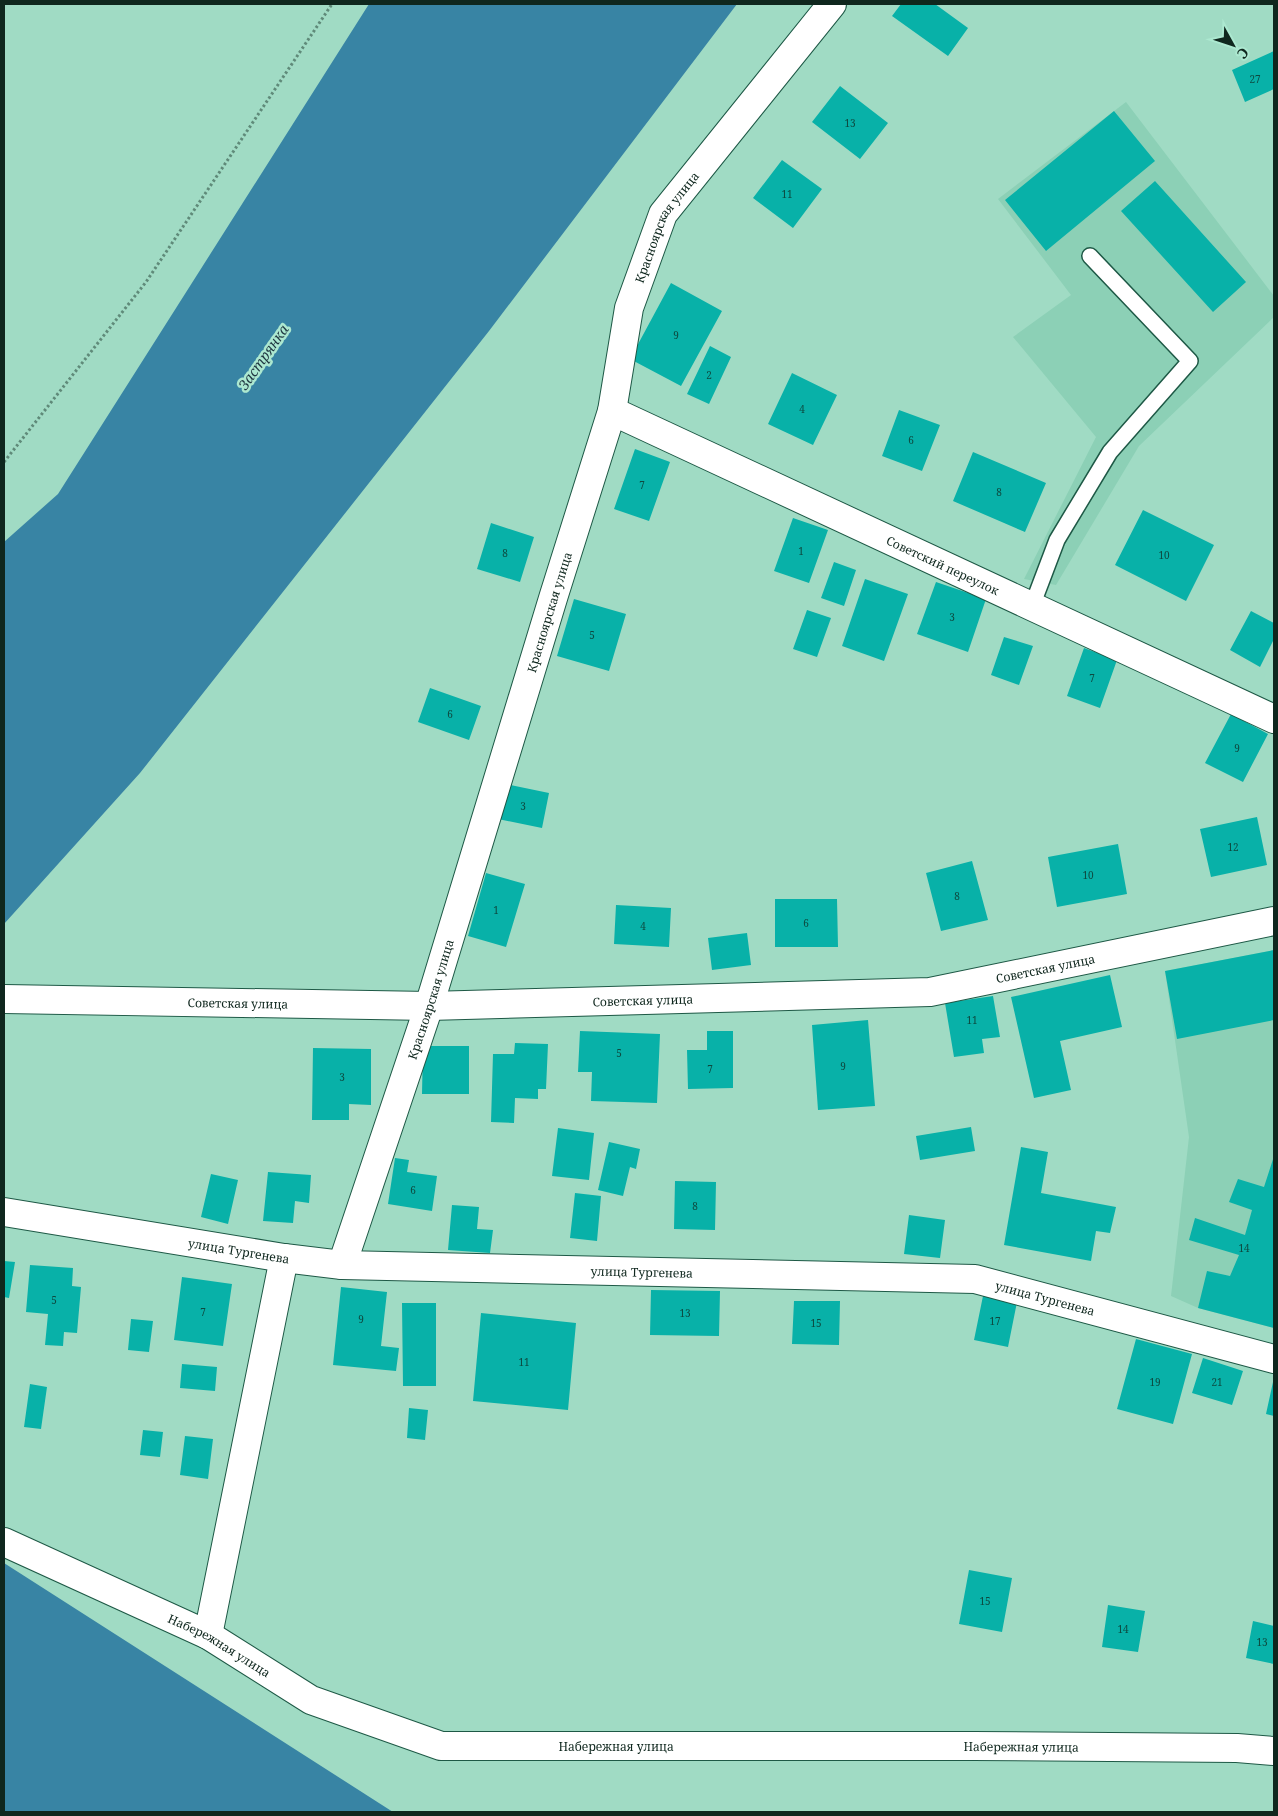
<svg xmlns="http://www.w3.org/2000/svg" width="1278" height="1816" font-family="'Noto Serif',serif">
	<style>
		.built { fill: #8cd0b6 }
		.water { fill: #3884a4 }
		.building { fill: #08b1a8 }
		.lines { fill: none; stroke-linecap: round; stroke-linejoin: round }
		.lane-casing { stroke: #1e5946; stroke-width: 18 }
		.street-casing { stroke: #1e5946; stroke-width: 30 }
		.path { stroke: #5f8a79; stroke-width: 3; stroke-dasharray: 2.5 2.5; stroke-linecap: butt }
		.lane { stroke: #fff; stroke-width: 15 }
		.street { stroke: #fff; stroke-width: 28 }
		.labels { text-anchor: middle; dominant-baseline: central; stroke-width: 5; stroke-linejoin: round; paint-order: stroke }
		.number-label { font-size: 10px; fill: #0d4a40 }
		.street-label { font-size: 12px; fill: #0f271e; stroke: #ace8d0 }
		.water-label { font-size: 14px; font-style: italic; fill: #1f3741; stroke: #ace8d0 }
	</style>
	<rect width="100%" height="100%" fill="#a0dbc4"/>
	<!-- built -->
	<path class="built" d="M1126 102 1274 296V317L1139 446 1056 585 1024 579 1096 437 1013 337 1071 295 998 199Z
		M1274 950V1328L1198 1308 1171 1296 1189 1137 1165 971Z"/>
	<!-- water -->
	<path class="water" d="M369 4H737L489 331 140 773 4 924V542L58 494Z
		M4 1563 393 1812H4Z"/>
	<!-- building -->
	<path class="building" d="M901 4H935L968 28 948 56 892 16Z
		M1274 51V89L1245 102 1232 70Z
		M840 86 888 123 860 159 812 122Z
		M1114 111 1155 161 1046 251 1005 200Z
		M782 160 822 189 793 228 753 198Z
		M1155 181 1246 282 1213 312 1121 211Z
		M671 283 722 311 681 386 630 359Z
		M710 346 731 357 709 404 687 394Z
		M792 373 837 395 813 445 768 424Z
		M899 410 940 425 922 471 882 456Z
		M635 449 670 462 649 521 614 509Z
		M973 452 1046 483 1025 532 953 501Z
		M1143 510 1214 545 1186 601 1115 565Z
		M793 518 828 530 809 583 774 571Z
		M491 523 534 537 520 582 477 569Z
		M834 562 856 570 844 606 821 598Z
		M865 579 908 594 884 661 842 646Z
		M936 582 986 599 968 652 917 634Z
		M574 599 626 614 609 671 557 656Z
		M807 610 831 618 817 657 793 649Z
		M1251 611 1274 623V639L1260 667 1230 650Z
		M1004 637 1033 646 1019 685 991 675Z
		M1084 648 1117 660 1100 708 1067 696Z
		M430 688 481 706 469 740 418 722Z
		M1231 714 1268 734 1243 782 1205 763Z
		M505 784 549 793 542 828 498 819Z
		M1257 817 1267 865 1211 877 1200 829Z
		M1118 844 1127 894 1057 907 1048 857Z
		M972 861 988 920 941 931 926 873Z
		M486 873 525 884 506 947 468 936Z
		M775 899H837L838 947H775Z
		M616 905 671 908 669 947 614 944Z
		M747 933 751 965 712 970 708 938Z
		M1274 950V1020L1177 1039 1165 971Z
		M1110 975 1122 1027 1060 1041 1071 1090 1034 1098 1011 997Z
		M993 996 1000 1037 982 1039 984 1053 954 1057 945 1003Z
		M868 1020 875 1106 818 1110 812 1025Z
		M580 1031 660 1034 657 1103 591 1101 592 1072H578Z
		M707 1031H733V1088L688 1089 687 1050H707Z
		M515 1043 548 1044 546 1089H538V1099L515 1098 514 1123 491 1122 493 1054H514Z
		M423 1046H469V1094H422Z
		M313 1048 371 1049V1105L349 1104V1120H312Z
		M971 1127 975 1151 920 1160 916 1136Z
		M558 1128 594 1133 589 1180 552 1176Z
		M609 1142 640 1149 636 1169 630 1167 623 1196 598 1190Z
		M1021 1147 1048 1152 1041 1193 1116 1207 1110 1233 1096 1231 1091 1261 1004 1245Z
		M1274 1156V1328L1198 1308 1207 1271 1230 1276 1239 1255 1189 1240 1195 1218 1245 1235 1252 1210 1229 1202 1238 1179 1264 1187Z
		M395 1158 409 1160 407 1172 437 1176 432 1211 388 1204Z
		M268 1172 311 1175 309 1203 295 1201 293 1223 263 1221Z
		M211 1174 238 1180 228 1224 201 1217Z
		M675 1181 716 1182 715 1230 674 1229Z
		M575 1193 601 1196 597 1241 570 1238Z
		M452 1205 479 1207 477 1229 493 1230 490 1253 448 1250Z
		M909 1215 945 1220 940 1258 904 1254Z
		M4 1261 15 1262 9 1298 4 1297Z
		M30 1265 73 1268 72 1286 81 1287 77 1333 64 1332 63 1346 45 1345 48 1314 26 1312Z
		M182 1277 232 1284 223 1346 174 1340Z
		M341 1287 387 1292 381 1346 399 1348 396 1371 333 1365Z
		M651 1290 720 1291 719 1336 650 1335Z
		M983 1296 1017 1302 1008 1347 974 1340Z
		M794 1301H840L839 1345 792 1344Z
		M402 1303H436V1386H403Z
		M481 1313 576 1323 568 1410 473 1401Z
		M131 1319 153 1321 149 1352 128 1350Z
		M1136 1339 1192 1354 1173 1424 1117 1409Z
		M1203 1358 1243 1371 1232 1405 1192 1393Z
		M182 1364 217 1367 215 1391 180 1388Z
		M1273 1382H1274V1416L1266 1414Z
		M30 1384 47 1387 41 1429 24 1427Z
		M409 1408 428 1410 425 1440 407 1438Z
		M143 1430 163 1432 160 1457 140 1455Z
		M185 1436 213 1439 208 1479 180 1475Z
		M969 1570 1012 1578 1002 1632 959 1624Z
		M1108 1605 1145 1611 1138 1652 1102 1647Z
		M1253 1621 1274 1626V1664L1246 1658Z"/>
	<g class="lines">
		<defs>
			<path id="lane" d="M1032 606 1057 540 1110 452 1190 361 1090 256"/>
			<g id="street">
				<path id="s1" d="M612 411 1274 719"/>
				<path id="s2" d="M4 999 429 1006 930 992 1274 921"/>
				<path id="s3" d="M4 1212 284 1258 342 1265 975 1279 1274 1359"/>
				<path id="s4" d="M342 1265 429 1006 554 595 612 411 629 308 663 214 832 4"/>
				<path id="s5" d="M4 1542 208 1635 311 1700 441 1746H973L1237 1748 1274 1751"/>
				<path d="M208 1635 284 1258"/>
			</g>
		</defs>
		<!-- lane casing -->
		<use href="#lane" class="lane-casing"/>
		<!-- street casing -->
		<use href="#street" class="street-casing"/>
		<!-- path -->
		<path class="path" d="M4 462 146 282 332 4"/>
		<!-- lane -->
		<use href="#lane" class="lane"/>
		<!-- street -->
		<use href="#street" class="street"/>
	</g>
	<g class="labels">
		<!-- number labels -->
		<g class="number-label">
			<text x="1255" y="79">27</text>
			<text x="850" y="123">13</text>
			<text x="787" y="194">11</text>
			<text x="676" y="335">9</text>
			<text x="709" y="375">2</text>
			<text x="802" y="409">4</text>
			<text x="911" y="440">6</text>
			<text x="642" y="485">7</text>
			<text x="999" y="492">8</text>
			<text x="801" y="551">1</text>
			<text x="505" y="553">8</text>
			<text x="1164" y="555">10</text>
			<text x="952" y="617">3</text>
			<text x="592" y="635">5</text>
			<text x="1092" y="678">7</text>
			<text x="450" y="714">6</text>
			<text x="1237" y="748">9</text>
			<text x="523" y="806">3</text>
			<text x="1233" y="847">12</text>
			<text x="1088" y="875">10</text>
			<text x="957" y="896">8</text>
			<text x="496" y="910">1</text>
			<text x="806" y="923">6</text>
			<text x="643" y="926">4</text>
			<text x="972" y="1020">11</text>
			<text x="619" y="1053">5</text>
			<text x="843" y="1066">9</text>
			<text x="710" y="1069">7</text>
			<text x="342" y="1077">3</text>
			<text x="413" y="1190">6</text>
			<text x="695" y="1206">8</text>
			<text x="1244" y="1248">14</text>
			<text x="54" y="1300">5</text>
			<text x="203" y="1312">7</text>
			<text x="685" y="1313">13</text>
			<text x="361" y="1319">9</text>
			<text x="995" y="1321">17</text>
			<text x="816" y="1323">15</text>
			<text x="524" y="1362">11</text>
			<text x="1155" y="1382">19</text>
			<text x="1217" y="1382">21</text>
			<text x="985" y="1601">15</text>
			<text x="1123" y="1629">14</text>
			<text x="1262" y="1642">13</text>
		</g>
		<!-- street labels -->
		<g class="street-label">
			<text stroke="none"><textPath href="#s4" startOffset="1090">Красноярская улица</textPath></text>
			<text stroke="none"><textPath href="#s1" startOffset="365">Советский переулок</textPath></text>
			<text stroke="none"><textPath href="#s4" startOffset="685">Красноярская улица</textPath></text>
			<text stroke="none"><textPath href="#s2" startOffset="1044">Советская улица</textPath></text>
			<text stroke="none"><textPath href="#s4" startOffset="280">Красноярская улица</textPath></text>
			<text stroke="none"><textPath href="#s2" startOffset="639">Советская улица</textPath></text>
			<text stroke="none"><textPath href="#s2" startOffset="234">Советская улица</textPath></text>
			<text stroke="none"><textPath href="#s3" startOffset="238">улица Тургенева</textPath></text>
			<text stroke="none"><textPath href="#s3" startOffset="642">улица Тургенева</textPath></text>
			<text stroke="none"><textPath href="#s3" startOffset="1048">улица Тургенева</textPath></text>
			<text stroke="none"><textPath href="#s5" startOffset="239">Набережная улица</textPath></text>
			<text stroke="none"><textPath href="#s5" startOffset="659">Набережная улица</textPath></text>
			<text stroke="none"><textPath href="#s5" startOffset="1064">Набережная улица</textPath></text>
		</g>
		<!-- water labels -->
		<g class="water-label">
			<text transform="translate(263 357) rotate(-55)">Застрянка</text>
		</g>
	</g>
	<!-- border -->
	<rect width="1278" height="1816" fill="none" stroke="#0f271e" stroke-width="10"/>
	<!-- north arrow -->
	<g transform="translate(1233 45) rotate(130)" stroke="#ace8d0" stroke-width="4" paint-order="stroke">
	<path d="M0-4L9 19L0 12L-9 19Z" fill="#0f271e"/>
	<text y="-8" font-size="14" font-weight="bold" text-anchor="middle" fill="#0f271e">С</text>
	</g>
</svg>
